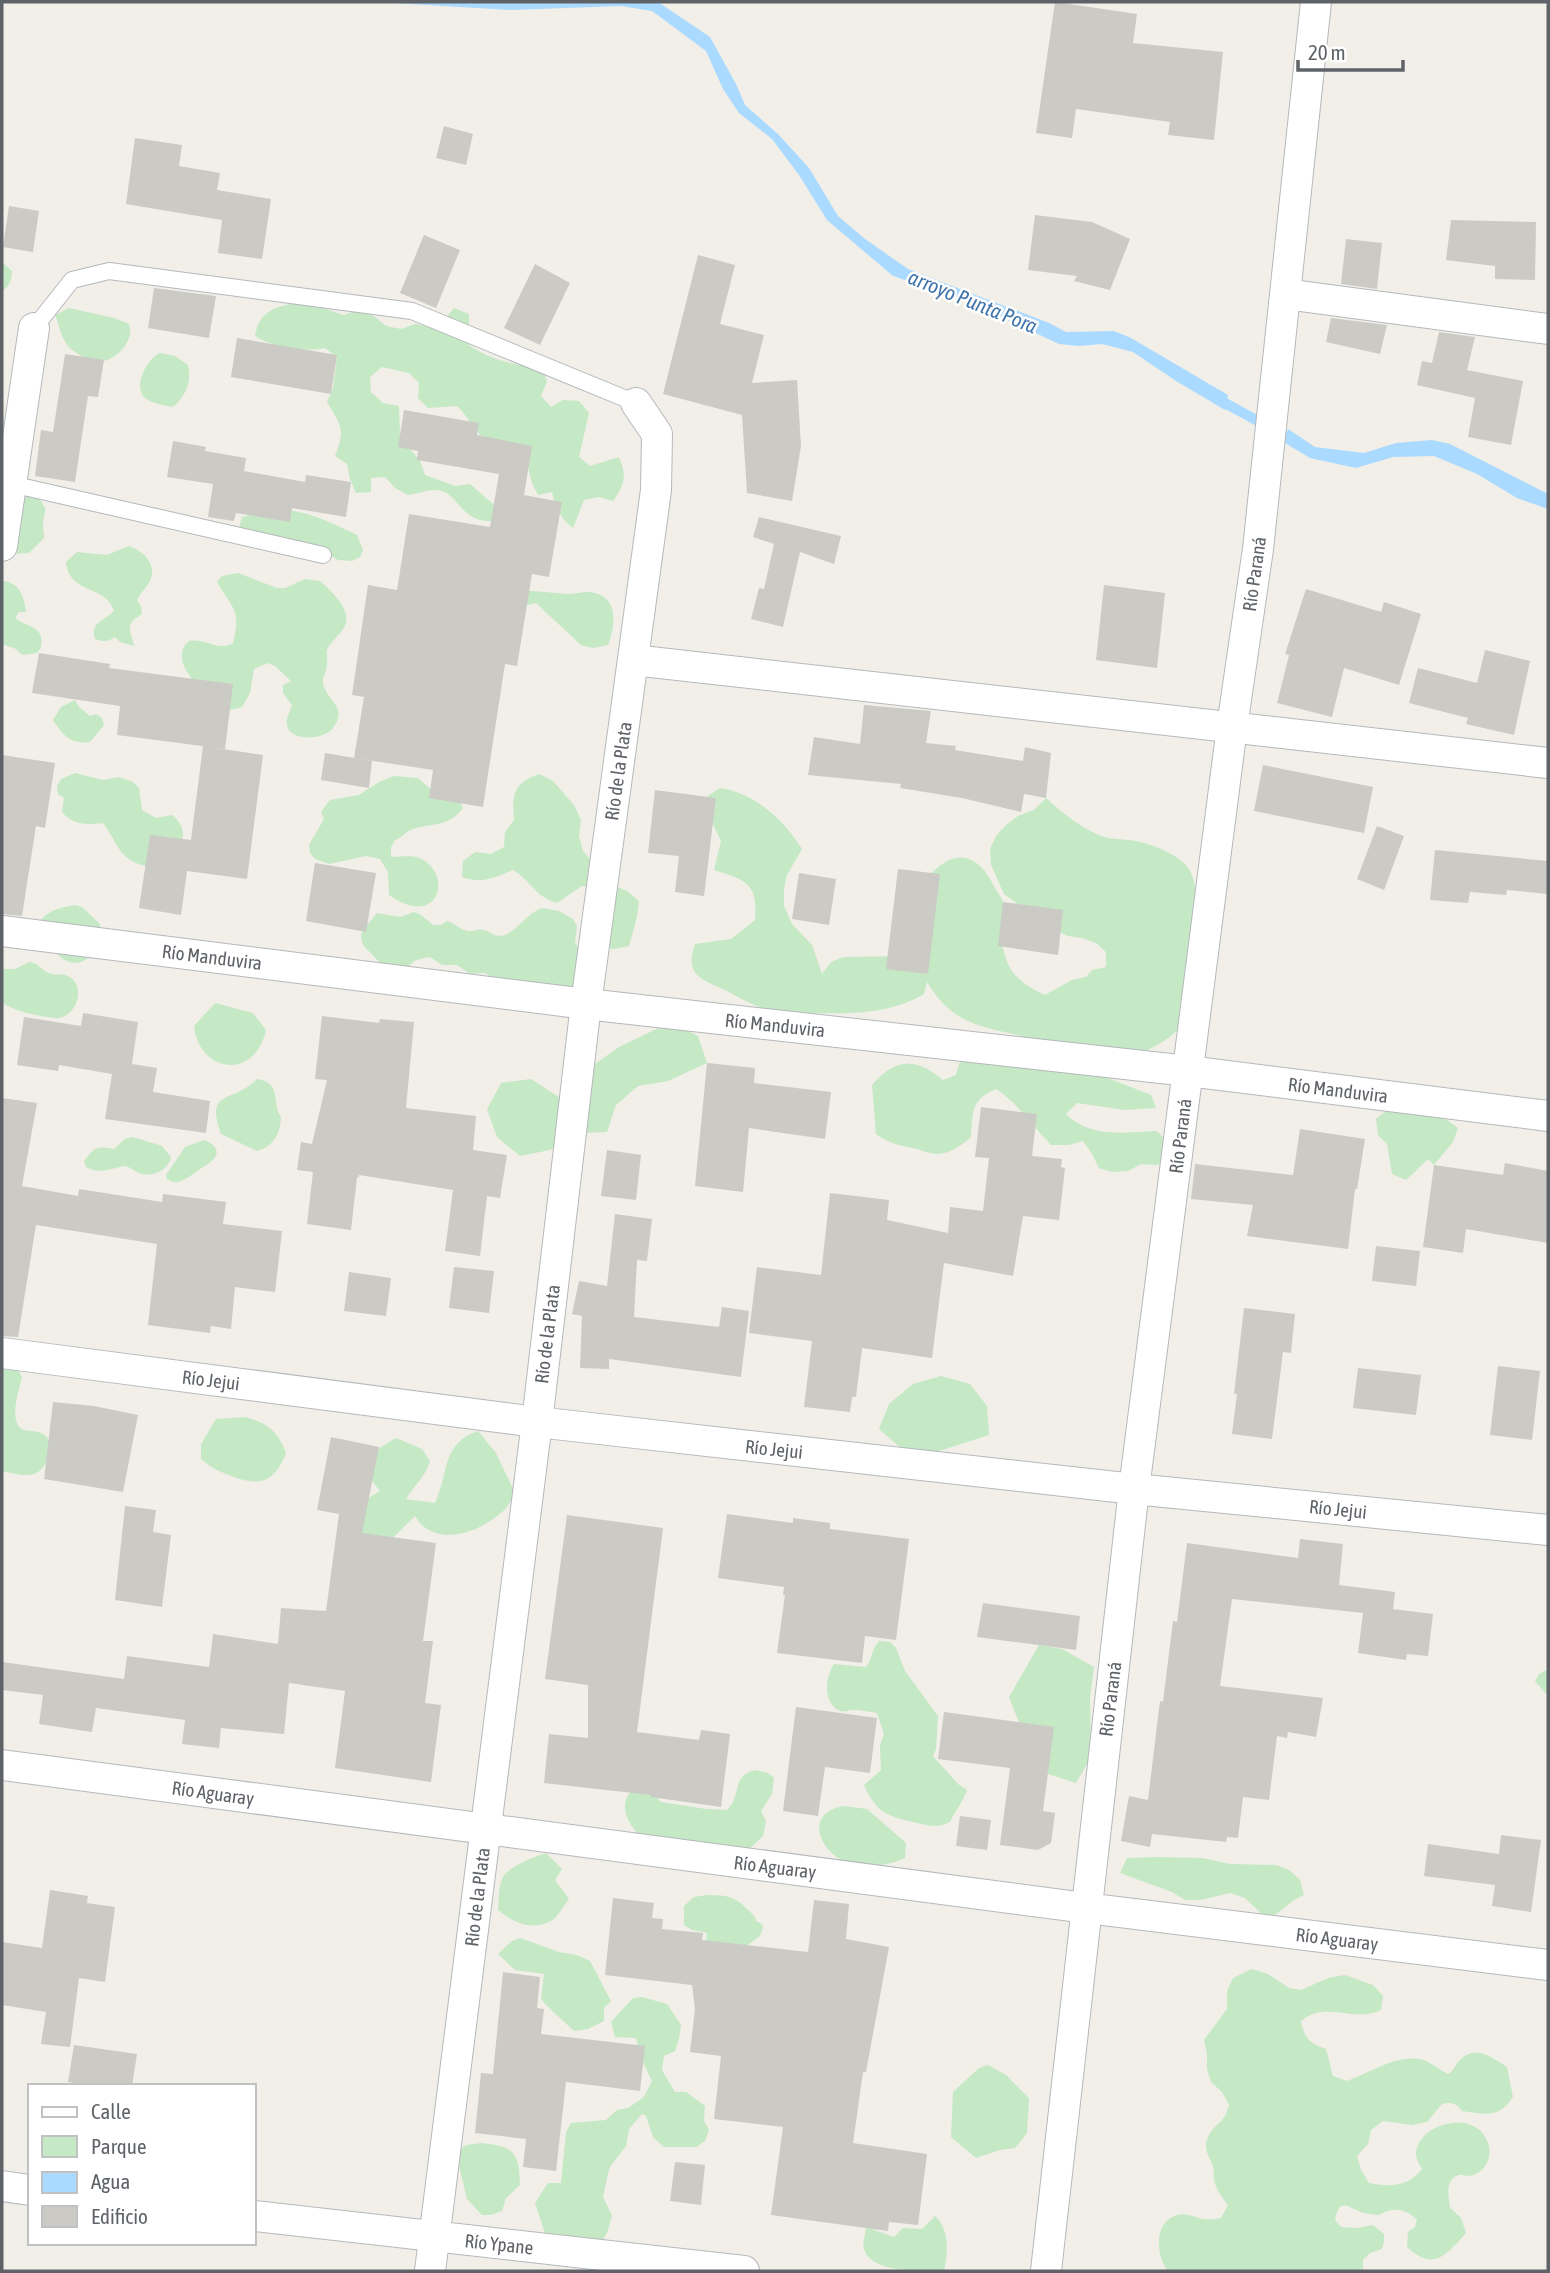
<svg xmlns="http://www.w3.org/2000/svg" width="1550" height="2273" font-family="'Asap Condensed',sans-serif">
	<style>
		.green { fill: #c5e8c5 }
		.water { fill: #aadaff }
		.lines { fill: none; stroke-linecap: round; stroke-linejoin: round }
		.stream { stroke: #aadaff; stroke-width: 10 }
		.building { fill: #cccac5 }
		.lane-casing { stroke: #b5b8bc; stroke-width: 18 }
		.street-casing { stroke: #b5b8bc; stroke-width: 32 }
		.lane { stroke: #fff; stroke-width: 16 }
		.street { stroke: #fff; stroke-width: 30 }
		.labels { text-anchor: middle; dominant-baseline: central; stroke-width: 5; stroke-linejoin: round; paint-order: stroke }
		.street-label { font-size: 19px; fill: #5f6368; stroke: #fff }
		.water-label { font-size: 21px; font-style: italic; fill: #4174aa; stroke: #fff }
	</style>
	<rect width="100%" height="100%" fill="#f1efe8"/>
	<!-- green -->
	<path class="green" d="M2 262 12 271C12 280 9 287 2 291Z
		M301 301 344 315 358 310 374 316 386 326 401 329 415 324 431 327 445 319 454 308 469 314V345C492 361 515 365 542 368L547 381 541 396 551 407 563 400 579 401 589 413 579 457 590 466 619 457C627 477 625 484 613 501L599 497 584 500 573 528C560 518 556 508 552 492L538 495 532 483 525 455C513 450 498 447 487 440 475 433 468 416 457 406L428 408 418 398 419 383 409 373 382 367 370 377 371 392 383 403 399 406 400 436 420 461 425 475 455 486 470 484 493 504 507 510 497 521C458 525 460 490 435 490 427 490 416 494 408 495L395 488 385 477 371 478V492L356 493 350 479 347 464 335 456C346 428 341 426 327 402L333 388 337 357 325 348C303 352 275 348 255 336 260 308 277 308 301 301Z
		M69 308 114 318 129 324C135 339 118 359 103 361 91 363 76 354 68 346 60 336 60 326 55 315Z
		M160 353 175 356 188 365C192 381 186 396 173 407 166 406 151 403 145 398 132 386 148 358 160 353Z
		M2 492 37 496C50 513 44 507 43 525 43 529 44 533 44 538L29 553 14 554Z
		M274 509C304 509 330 522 357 535L363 550 360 557 352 561 338 560 317 547 238 531 242 517Z
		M129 546C143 551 158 564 150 581 147 587 140 593 137 600L141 606 142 614C123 626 131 629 134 646L120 642 115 637C108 642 104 642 95 639 90 622 104 621 114 611 106 584 69 595 66 562L77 552 107 555Z
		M238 573 277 588H285L305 579 320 581C332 592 355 612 343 629 339 636 330 642 327 650 326 655 328 661 327 666 326 672 323 676 323 682 326 702 350 707 332 729 323 740 290 742 287 725 285 718 291 711 292 705L283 693V685L291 681 275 666 268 663 254 669 250 693 242 707C238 708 231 711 226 709 222 707 217 701 213 699 198 687 168 660 189 641 206 638 218 652 233 643 241 609 234 611 217 582L222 576Z
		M2 581C19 581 25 598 26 612H19L15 618C28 628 45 626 41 647L37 653 22 655 16 649 2 644Z
		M522 590C537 591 552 593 567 594 574 594 582 592 589 592 619 595 616 624 608 645L593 648 581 645 536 603 517 607Z
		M75 700 79 707 90 716 96 714 102 718 104 725 90 742C71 745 63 735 53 720L61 707Z
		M75 773 103 780 119 777 133 782 139 788 142 810 156 818 172 815C180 822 185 829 182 840L146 866C118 860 118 842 103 823 87 825 73 825 62 812L64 798 58 794 57 786 61 779Z
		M539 774 553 781 574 805 581 820 579 836 583 851 613 885 627 891 639 901 637 917 629 946 613 949 599 945 597 888 582 886 557 903C534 896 532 881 513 870 494 878 481 884 462 877L463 861 475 852 491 854 504 847 505 832 514 820C512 795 513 783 539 774Z
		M394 776 418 778 436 794 459 800 463 808C449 827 432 823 413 829 405 831 403 838 395 840L391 847V857C400 857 411 855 419 858 454 872 440 931 389 895L388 872 380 859 366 856 329 864 315 859 310 853 309 845 324 819 321 812 330 800 359 795 379 782Z
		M720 788C755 793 784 820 802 849L787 875 784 889V906L792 924 812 945 822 974 831 962 843 957 907 956 930 875C958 844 981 857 996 890 999 894 1003 900 1004 905 1006 915 1000 927 1001 937 1002 945 1005 957 1008 964 1014 979 1032 989 1045 995L1072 980 1086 977 1092 970 1106 967V952L1096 943 1082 938 1068 936 1054 930 1004 894 991 865 990 849 996 836 1006 825 1018 816 1034 810 1046 798C1063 813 1085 832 1108 838 1119 840 1130 839 1140 842 1156 846 1182 856 1190 871 1206 899 1188 990 1184 1024 1159 1051 1124 1060 1090 1071L1151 1095 1156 1108 1125 1110 1077 1103 1066 1114C1092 1139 1124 1132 1157 1131L1168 1143 1171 1157 1157 1165 1141 1164 1128 1171 1112 1172 1099 1168 1092 1154 1083 1141 1069 1145H1051C1033 1127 1018 1103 996 1089 970 1100 973 1112 971 1137 960 1147 945 1157 930 1153 924 1152 919 1149 913 1148 898 1145 888 1143 876 1134L872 1085C895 1058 916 1057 943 1080L956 1075 960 1061 1002 1047 1040 1041C992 1026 957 1032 927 982L924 994C890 1014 851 1014 813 1013 798 1012 784 1013 769 1010 753 1006 739 997 725 990 701 979 684 975 695 944L731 939 755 920C758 883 746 880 714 870L721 841 707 812 708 796Z
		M75 905 82 907 100 924C101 943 87 974 63 959 53 953 45 937 38 927 43 911 59 908 75 905Z
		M542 908 559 911 573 919 577 926 575 943 580 949 582 988 524 1012 509 1009 491 977 485 973 470 974 457 965H442L430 957 416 960 404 970 383 966 363 945 361 938 362 931 377 913 400 917 414 912 421 915 433 925H441L447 921C455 923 459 929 467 931 473 932 478 928 484 930 491 932 496 938 505 935 519 929 527 913 542 908Z
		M29 962C40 963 42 972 52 974 58 976 62 973 68 976 86 985 78 1015 59 1018 55 1019 52 1017 48 1017 31 1015 17 1011 2 1003V969H15Z
		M215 1003 253 1013 266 1030C255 1081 199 1073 194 1026Z
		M671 1022 698 1036 707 1063 668 1081 638 1086 616 1105 607 1132 576 1133 550 1150 520 1156 497 1137 487 1109 501 1083 531 1079 560 1098 589 1094 595 1064 619 1047Z
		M257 1079C283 1083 271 1103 281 1117 280 1134 274 1146 257 1151L221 1134C205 1088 231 1105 257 1079Z
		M1403 1108 1447 1120 1458 1128 1453 1142 1434 1165 1428 1159 1406 1180 1392 1174 1387 1144 1378 1135 1376 1119 1388 1109Z
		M133 1137 162 1146 171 1157C169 1169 154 1177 142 1174 137 1173 132 1168 126 1166 111 1168 101 1175 86 1167L84 1161C96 1146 96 1146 114 1149L125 1139Z
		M204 1140C223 1148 219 1158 203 1167 195 1172 188 1179 178 1182 173 1183 171 1181 167 1179L166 1175 185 1147Z
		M2 1366 18 1370 22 1377C19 1390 13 1407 16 1420 19 1435 33 1428 43 1434 58 1442 47 1470 34 1474 24 1477 12 1473 2 1471Z
		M941 1376 970 1384 987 1406 989 1435 933 1453 902 1449 879 1429 889 1404 913 1384Z
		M245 1417C267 1423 278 1431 286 1453 274 1484 258 1487 229 1475 218 1471 210 1467 201 1459V1444L216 1419Z
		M478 1431 496 1453 515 1493C512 1498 510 1503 507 1507 489 1527 450 1545 426 1528 421 1526 418 1520 415 1516L394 1537 352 1540 367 1499 380 1491 366 1473C374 1450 376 1450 396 1438L422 1449 430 1461C425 1478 415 1484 406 1499L435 1503C449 1474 441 1443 478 1431Z
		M879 1641 890 1642 896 1648 905 1671 938 1716 936 1749 933 1756 958 1784 967 1790C963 1802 955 1811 950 1822 939 1828 929 1826 917 1823 888 1816 877 1814 864 1785L881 1770 880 1745 884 1734 877 1713C870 1712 862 1710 855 1710 849 1709 845 1714 838 1710 823 1701 825 1678 834 1664L866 1667C873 1658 871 1650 879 1641Z
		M1039 1645 1062 1649 1094 1667 1090 1697 1091 1757 1076 1783 1048 1774 1020 1725 1009 1697Z
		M1548 1669V1696L1535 1681 1539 1674Z
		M755 1770 768 1773 774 1778 772 1794 761 1811 766 1821 763 1836 742 1856 640 1836C626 1821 618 1805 633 1789L648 1788 661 1802 706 1809 727 1810C729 1807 733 1804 734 1799 740 1786 735 1776 755 1770Z
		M844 1806 867 1809 906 1843 905 1858C889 1866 856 1870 841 1860 815 1844 808 1812 844 1806Z
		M546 1853 562 1869 555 1880 569 1899C564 1905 558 1917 551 1921 531 1931 514 1923 498 1910 499 1900 498 1886 503 1877 508 1867 536 1856 546 1853Z
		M1158 1857 1202 1858 1230 1864 1276 1865 1289 1870 1300 1880 1304 1895C1289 1901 1282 1912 1267 1919L1245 1898 1230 1893 1201 1900H1185L1172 1892 1120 1873 1127 1858Z
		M707 1895C733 1895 737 1898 755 1917L756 1921 762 1924 763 1928 760 1936 741 1950 705 1948 707 1933 692 1930 684 1925V1906L694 1897Z
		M520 1938 559 1952 577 1955 590 1961 611 2001 604 2008V2021L588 2029 574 2031 544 2003 541 1998 544 1974 515 1970 498 1954 512 1941Z
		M1252 1969 1268 1974 1289 1988 1301 1990 1328 1978 1345 1975 1373 1985 1383 1996 1381 2010C1351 2024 1328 1999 1301 2021 1304 2038 1310 2044 1326 2049L1333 2076 1347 2081C1370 2073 1398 2053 1423 2060 1433 2063 1439 2070 1448 2074 1454 2070 1455 2066 1459 2061 1474 2044 1492 2057 1507 2067L1513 2097C1498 2119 1486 2114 1462 2111 1456 2103 1451 2102 1442 2104L1427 2122 1412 2125 1383 2121 1371 2130 1368 2144 1357 2156 1361 2170 1369 2183C1390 2187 1408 2187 1422 2169 1420 2165 1416 2159 1416 2154 1416 2125 1475 2106 1488 2143 1493 2157 1485 2174 1469 2176 1466 2176 1462 2174 1459 2175 1444 2179 1449 2197 1450 2208L1461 2218 1466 2233C1446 2255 1434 2272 1407 2247L1408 2232 1415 2227 1417 2220C1406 2208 1392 2207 1379 2215 1373 2214 1366 2214 1361 2212 1347 2206 1339 2198 1335 2220L1341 2227 1357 2228 1373 2225 1384 2234V2241L1382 2249 1370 2253 1363 2260V2271H1168C1156 2256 1153 2222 1177 2215 1186 2212 1196 2218 1204 2219 1210 2220 1215 2219 1221 2218L1228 2205C1222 2197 1216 2190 1214 2180 1213 2174 1215 2169 1212 2164 1208 2154 1203 2148 1208 2137 1215 2122 1224 2125 1229 2105L1222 2092 1211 2082 1207 2069V2054L1204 2040 1227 2009V1991L1233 1978Z
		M642 1997 667 2004 681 2025 679 2039 675 2051 664 2056 662 2070 675 2092H686L705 2106 704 2121 709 2130 705 2141 696 2147H664L653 2137 646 2116 642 2114 629 2129 626 2146 610 2167 608 2173 603 2197 612 2216 607 2233 598 2247 575 2245 545 2233 535 2203 548 2183H561L566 2132 571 2123 606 2120 617 2110 628 2108 644 2097 652 2081 641 2058 636 2038 615 2037 611 2022 633 1998Z
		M988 2065 1006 2075 1029 2098 1027 2133 1015 2148 1000 2150 976 2158 951 2137 953 2092 979 2068Z
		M482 2143C515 2147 519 2152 520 2185L506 2198 502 2211 491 2215H482L467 2199 456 2153 466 2145Z
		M935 2216C950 2230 948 2252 944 2271 921 2271 870 2273 864 2249 862 2243 866 2233 866 2227L894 2237 903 2228 922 2229Z"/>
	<!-- water -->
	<path class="water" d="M377 2H658L710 37 736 84 745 105 778 134 809 168 838 216 865 239 908 269 1049 323 1066 332 1114 331 1131 338 1228 395 1225 410 1176 381 1133 352 1102 344 1079 346 1059 344 963 299 893 276 827 220 799 175 772 139 739 113 723 89 706 51 652 11 621 6 512 10Z
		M1288 429 1315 447 1364 453 1396 443 1432 440 1450 444 1548 494V509L1517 498 1477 474 1434 456 1393 457 1356 468 1310 458 1285 443Z"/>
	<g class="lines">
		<!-- stream -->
		<path class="stream" d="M1214 397 1298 443"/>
	</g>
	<!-- building -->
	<path class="building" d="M1055 2 1137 14 1133 43 1223 52 1214 140 1168 135 1170 122 1076 109 1072 138 1036 133Z
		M444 126 473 134 466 165 436 158Z
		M135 138 182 145 179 166 220 173 217 190 271 199 262 259 218 253 222 220 126 204Z
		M9 206 39 211 33 252 3 247Z
		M1035 215 1092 222 1130 239 1110 290 1074 281 1077 276 1028 270Z
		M1451 220 1536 222 1535 280 1495 279V266L1446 260Z
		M424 235 460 250 436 308 400 293Z
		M1346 239 1382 243 1377 289 1341 284Z
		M698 255 735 265 720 324 764 335 752 383 797 380 801 446 792 501 747 493 742 415 663 394Z
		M535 264 570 283 540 345 504 328Z
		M154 288 216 296 209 338 148 328Z
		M1331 318 1387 325 1380 354 1326 342Z
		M1439 332 1475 337 1467 370 1523 381 1511 445 1468 437 1475 398 1417 385 1422 361 1432 363Z
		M237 338 337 355 331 394 231 377Z
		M65 354 104 360 98 397 88 396 75 482 35 476 41 430 53 432Z
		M404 410 479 423 477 435 532 446 524 495 562 502 549 577 532 574 517 666 505 664 483 807 429 798 433 770 354 758 364 697 352 695 368 585 397 590 409 514 490 527 499 474 417 460 418 451 398 447Z
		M173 441 206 447 205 451 246 458 244 471 305 482 306 475 351 482 346 517 292 508 290 522 236 513 234 521 208 517 213 484 167 477Z
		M759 517 841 536 834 564 800 552 783 627 751 619 759 588 764 589 774 544 753 537Z
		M1104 585 1165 593 1157 668 1096 660Z
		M1306 589 1381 612 1384 602 1421 614 1399 685 1344 668 1332 717 1277 703 1289 655 1285 654Z
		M1485 650 1530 661 1514 735 1466 724 1468 718 1409 703 1418 668 1477 683Z
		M39 653 110 664 109 668 233 684 225 749 117 735 120 706 32 693Z
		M864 705 931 711 926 743 956 746 955 750 1023 761 1025 747 1051 753 1046 798 1024 794 1021 812 962 798 900 788 901 784 808 775 814 737 860 744Z
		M203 746 263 755 247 879 187 871 181 915 139 908 150 835 191 840Z
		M325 753 372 761 369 788 321 780Z
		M2 755 55 763 45 828 36 826 22 916 2 914Z
		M1263 765 1373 787 1364 833 1254 811Z
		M655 790 716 798 704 896 675 892 679 856 648 853Z
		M1377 826 1404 836 1384 890 1357 879Z
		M1435 850 1548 861V894L1507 890 1506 895 1470 892 1468 903 1430 900Z
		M315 863 376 873 366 932 306 921Z
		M898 869 940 874 928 974 886 969Z
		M799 873 836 879 829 925 792 919Z
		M1003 902 1063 910 1058 955 998 946Z
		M83 1013 138 1022 132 1064 157 1068 153 1092 210 1101 206 1133 105 1119 112 1074 59 1065 58 1071 17 1065 24 1017 81 1026Z
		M322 1016 379 1023 380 1019 414 1022 406 1108 476 1116 473 1150 507 1155 500 1198 487 1196 480 1256 445 1251 453 1190 359 1175V1178L357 1177 351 1230 307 1224 313 1172 297 1170 301 1142 312 1144 327 1080 315 1079Z
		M707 1063 755 1068 754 1083 831 1092 825 1139 749 1128 743 1192 695 1186Z
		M2 1098 37 1103 22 1186 78 1196 79 1189 162 1202 163 1194 226 1202 223 1224 282 1231 275 1292 235 1287 231 1329 211 1326 210 1333 148 1325 157 1244 36 1225 18 1337 2 1336Z
		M981 1107 1037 1114 1032 1156 1062 1159 1061 1167 1065 1168 1059 1220 1023 1216 1013 1276 944 1263 932 1358 862 1348 856 1397H852L850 1412 804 1407 812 1341 749 1333 757 1267 821 1275 830 1193 889 1200 887 1220 948 1233 950 1207 983 1211 989 1158 975 1157Z
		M1300 1129 1365 1139 1357 1189H1355L1348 1249 1247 1236 1253 1205 1191 1199 1195 1164 1293 1175Z
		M607 1150 641 1155 636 1200 601 1196Z
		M1505 1163 1548 1171V1243L1466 1229 1463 1253 1423 1247 1434 1165 1503 1175Z
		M615 1214 652 1219 647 1261 637 1260 634 1317 719 1327 722 1307 749 1311 741 1377 609 1359V1369L580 1368 582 1316 572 1314 579 1281 607 1286Z
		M1376 1246 1420 1251 1416 1286 1372 1281Z
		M454 1267 494 1271 489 1313 449 1308Z
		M349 1272 391 1278 386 1316 344 1311Z
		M1244 1308 1295 1314 1291 1353 1283 1352 1272 1439 1232 1434 1237 1394H1234Z
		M1498 1366 1540 1371 1532 1440 1490 1435Z
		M1358 1368 1421 1375 1416 1415 1353 1408Z
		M53 1402 94 1406 138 1415 123 1492 44 1479Z
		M331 1437 379 1447 362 1533 436 1543 423 1641H433L425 1703 441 1705 431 1782 335 1768 345 1691 289 1683 284 1734 221 1728 219 1748 182 1744 185 1720 96 1708 92 1732 39 1724 43 1695 2 1690V1662L124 1679 127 1656 209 1667 213 1634 278 1644 281 1608 326 1611 339 1514 317 1510Z
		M125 1506 156 1510 153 1532 171 1535 162 1607 115 1600Z
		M727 1514 793 1523V1518L830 1523V1529L909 1539 896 1640 865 1636 862 1663 777 1653 785 1595H783L784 1587 718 1578Z
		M567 1515 663 1528 637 1732 699 1740 701 1730 730 1734 721 1807 651 1797V1795L544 1783 549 1734 588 1738V1685L545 1679Z
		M1300 1539 1343 1544 1339 1585 1395 1592 1393 1609 1433 1614 1428 1656 1407 1654 1406 1660 1358 1653 1363 1613 1232 1599 1220 1686 1323 1698 1316 1737 1288 1732 1287 1738 1277 1736 1269 1800 1243 1797 1238 1838 1227 1837 1226 1842 1152 1834 1150 1847 1121 1841 1129 1796 1148 1800 1160 1701 1163 1702 1173 1621 1177 1622 1187 1543 1298 1558Z
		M983 1603 1080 1616 1076 1650 977 1637Z
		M796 1707 877 1718 870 1773 825 1767 818 1816 783 1811Z
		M944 1712 1054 1727 1043 1811 1055 1813 1051 1843 1038 1850 1000 1845 1010 1768 938 1759Z
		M960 1816 991 1820 987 1850 956 1846Z
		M1501 1835 1541 1840 1531 1912 1492 1906 1495 1885 1424 1876 1428 1844 1499 1854Z
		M50 1890 88 1896 87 1903 115 1907 105 1982 79 1978 70 2047 41 2044 46 2012 2 2005V1942L42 1948Z
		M613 1898 654 1903 652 1918 663 1919 662 1929 703 1933 702 1940 808 1952 814 1900 849 1904 846 1939 889 1947 866 2072H863L853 2143 927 2154 918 2225 889 2222 888 2231 771 2215 783 2127 714 2119 721 2056 690 2052 695 2009 692 1985 605 1975Z
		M503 1972 540 1977 537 2008 544 2009 541 2034 645 2046 640 2091 566 2082 556 2171 523 2167 526 2139 475 2133 481 2073 493 2074Z
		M74 2045 137 2054 132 2086H93L68 2082Z
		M675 2162 705 2165 701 2205 670 2201Z"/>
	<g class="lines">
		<defs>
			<path id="lane" d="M34 328 72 280 109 271 412 311 636 403
				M11 484 323 555"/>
			<path id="street" d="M1285 294 1548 329
				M2 546 34 328
				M633 660 1548 763
				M2 931 586 1004 1188 1071 1548 1116
				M2 1353 537 1422 1134 1489 1548 1530
				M2 1765 1086 1908 1548 1965
				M2 2186 30 2190
				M254 2216 744 2271
				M430 2271 537 1422 586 1004 656 490 657 434 636 403
				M1046 2271 1134 1489 1232 727 1258 549 1316 2"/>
		</defs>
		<!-- lane casing -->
		<use href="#lane" class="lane-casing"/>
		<!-- street casing -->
		<use href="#street" class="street-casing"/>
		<!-- lane -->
		<use href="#lane" class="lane"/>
		<!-- street -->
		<use href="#street" class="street"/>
	</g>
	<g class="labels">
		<!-- street labels -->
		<g class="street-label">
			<text transform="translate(1254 574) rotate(-82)">Río Paraná</text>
			<text transform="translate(618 771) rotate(-82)">Río de la Plata</text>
			<text transform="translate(212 957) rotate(7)">Río Manduvira</text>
			<text transform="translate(775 1025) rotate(6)">Río Manduvira</text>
			<text transform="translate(1338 1090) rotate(7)">Río Manduvira</text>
			<text transform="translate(1180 1136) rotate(-83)">Río Paraná</text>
			<text transform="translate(547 1334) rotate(-83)">Río de la Plata</text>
			<text transform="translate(211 1380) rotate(7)">Río Jejui</text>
			<text transform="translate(774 1449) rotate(6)">Río Jejui</text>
			<text transform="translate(1338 1509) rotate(6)">Río Jejui</text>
			<text transform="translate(1110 1699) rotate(-83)">Río Paraná</text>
			<text transform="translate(213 1793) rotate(8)">Río Aguaray</text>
			<text transform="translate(775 1867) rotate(7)">Río Aguaray</text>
			<text transform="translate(477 1897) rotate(-83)">Río de la Plata</text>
			<text transform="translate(1337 1939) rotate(7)">Río Aguaray</text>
			<text transform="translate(499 2244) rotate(6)">Río Ypane</text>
		</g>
		<!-- water labels -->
		<g class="water-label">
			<text transform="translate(973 301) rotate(22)">arroyo Punta Pora</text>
		</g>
	</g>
	<!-- border -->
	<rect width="1550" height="2273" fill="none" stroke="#5f6368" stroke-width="7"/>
	<!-- legend -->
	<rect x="28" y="2084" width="228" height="161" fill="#ffffff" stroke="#bfc1c3" stroke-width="2"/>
	<rect x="42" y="2107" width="35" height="10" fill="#ffffff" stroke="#bfc1c3" stroke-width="2"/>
	<text x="91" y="2119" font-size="21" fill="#5f6368">Calle</text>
	<rect x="42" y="2136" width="35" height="21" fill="#c5e8c5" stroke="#bfc1c3" stroke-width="2"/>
	<text x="91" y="2154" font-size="21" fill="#5f6368">Parque</text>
	<rect x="42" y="2172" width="35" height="21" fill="#aadaff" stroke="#bfc1c3" stroke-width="2"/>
	<text x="91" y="2189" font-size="21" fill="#5f6368">Agua</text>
	<rect x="42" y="2206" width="35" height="21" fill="#cccac5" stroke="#bfc1c3" stroke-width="2"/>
	<text x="91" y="2224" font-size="21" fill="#5f6368">Edificio</text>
	<!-- scale -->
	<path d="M1298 60v10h105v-10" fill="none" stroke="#5f6368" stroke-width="3.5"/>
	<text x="1308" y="60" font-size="21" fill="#5f6368" stroke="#ffffff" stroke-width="5" paint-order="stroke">20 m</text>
</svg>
